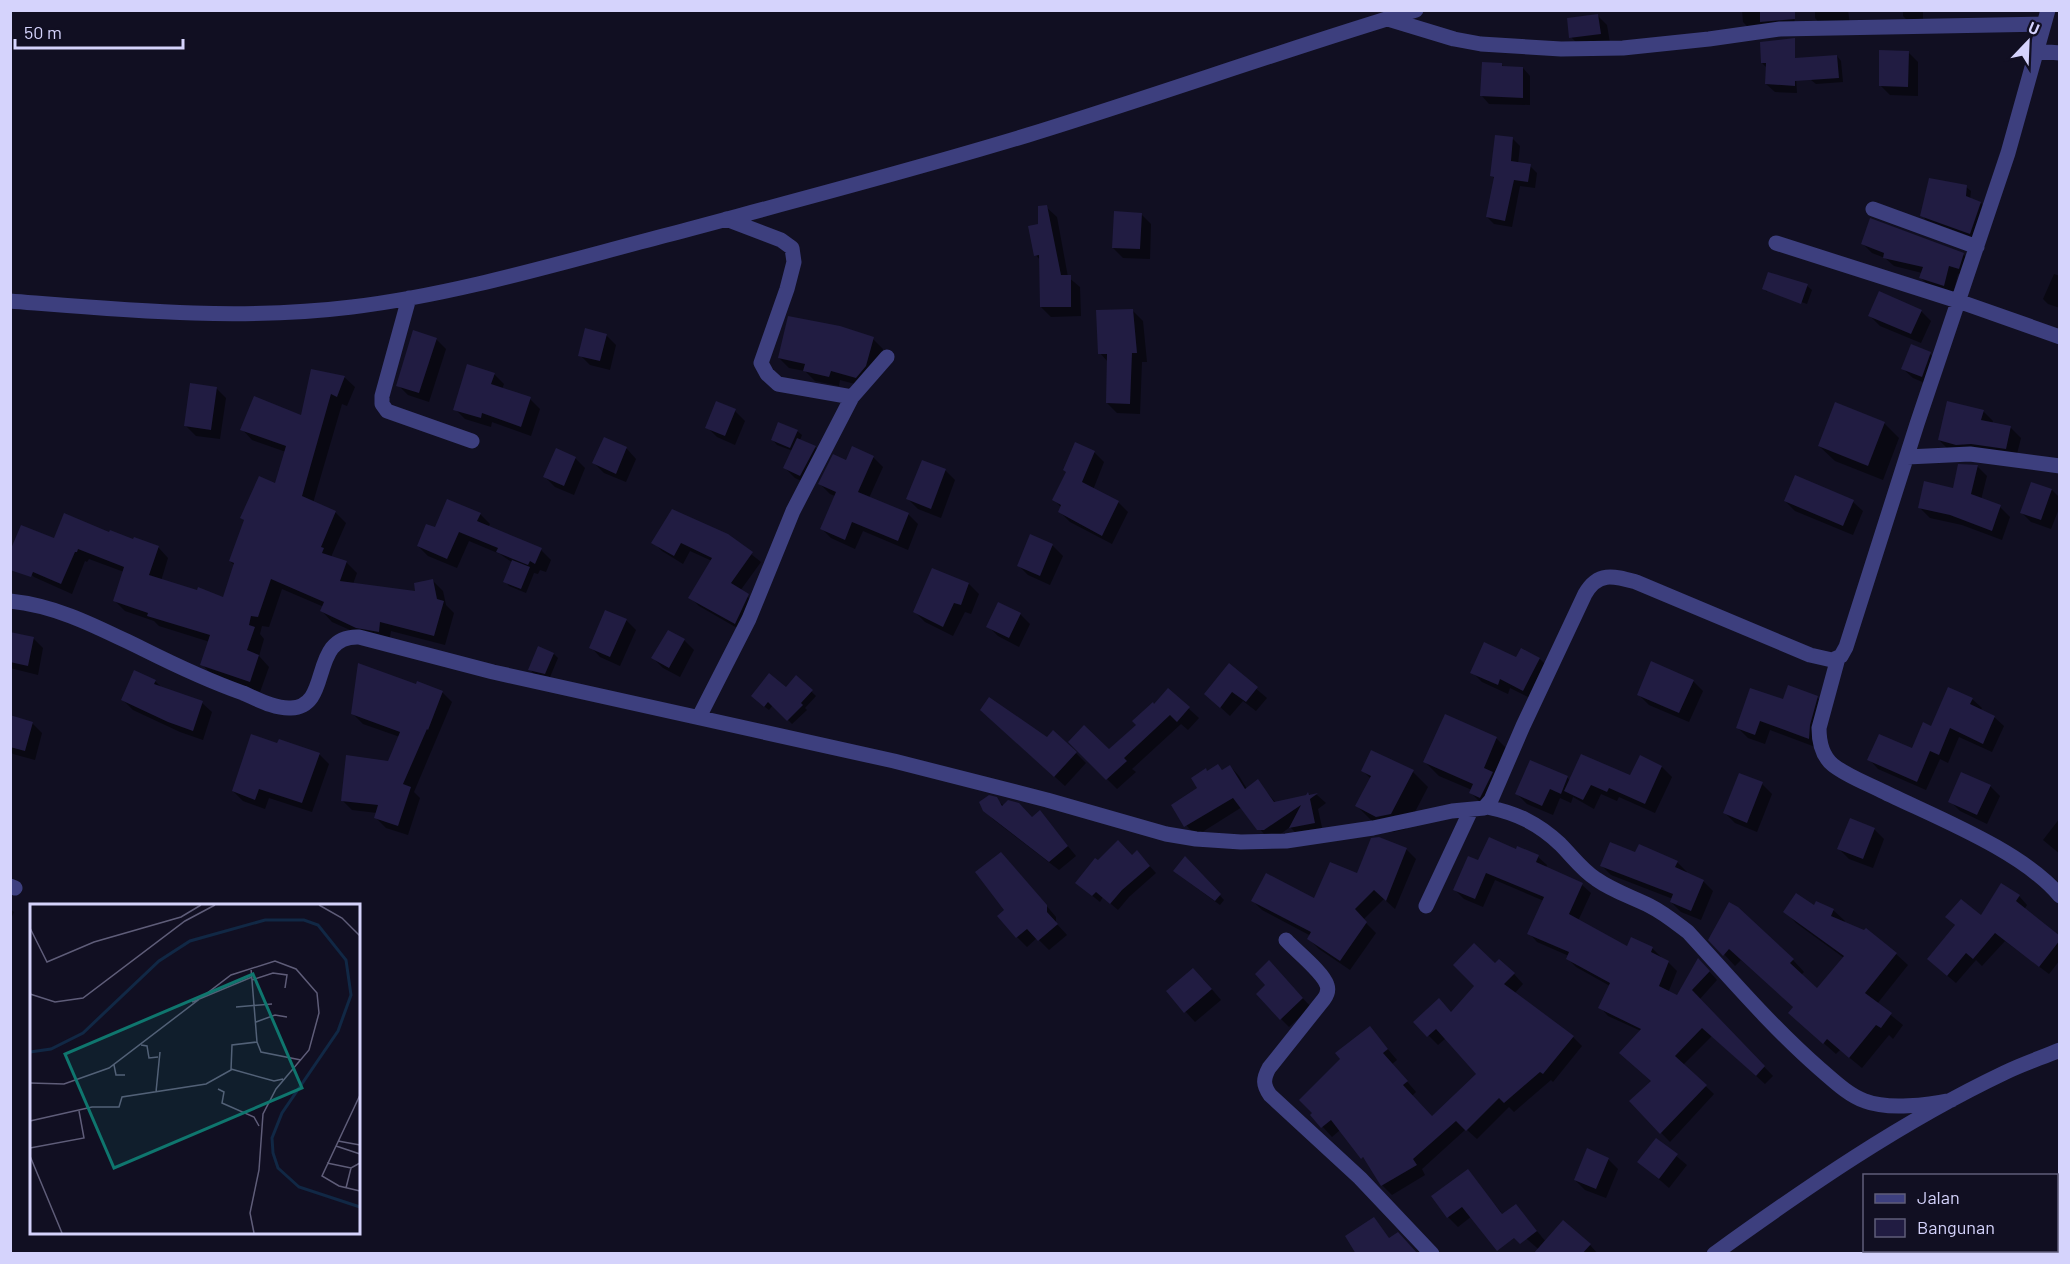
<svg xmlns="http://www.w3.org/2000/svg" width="2070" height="1264" font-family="Barlow,sans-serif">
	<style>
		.shadow { fill: #0007 }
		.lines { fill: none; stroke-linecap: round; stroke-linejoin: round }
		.river { stroke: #112845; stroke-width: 40 }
		.building { fill: #211c42 }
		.minor { stroke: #3d3f7e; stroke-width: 15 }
		.inset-river { fill: none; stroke: #112845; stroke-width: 3 }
		.inset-road { fill: none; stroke: #5f5d79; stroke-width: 1.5 }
		.view { fill: #0f766e; fill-opacity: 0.15; stroke: #0f766e; stroke-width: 3 }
		.inset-edge { fill: none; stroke: #d5d3fc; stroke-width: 3 }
	</style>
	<rect width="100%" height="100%" fill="#110f22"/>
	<!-- shadow -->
	<path class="shadow" d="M1742 10H1794L1795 29 1753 32 1743 22Z
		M1815 10H1848L1850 25 1822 26 1815 18Z
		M1903 10H1923V21H1908L1903 16Z
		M1597 15 1607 25 1610 43 1581 47 1571 37Z
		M1794 48 1797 93 1775 92 1766 84 1767 68 1762 63Z
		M1908 52 1918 62V96L1890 95 1880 85Z
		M1837 56 1841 61 1843 82 1816 84 1811 80Z
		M1501 64 1505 68H1523L1530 76V105L1489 104 1482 96Z
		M1513 139 1520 146 1518 164 1530 166 1537 173 1535 188 1520 186 1512 227 1494 224 1487 217 1495 179 1492 176Z
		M1966 187 1971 191 1970 199 1981 203 1985 207 1975 238 1926 220 1922 215Z
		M1046 207 1057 217 1068 277 1080 287 1081 316 1051 317 1041 307 1040 260 1036 255 1039 225Z
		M1141 214 1151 224 1150 259 1123 258 1113 248Z
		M1863 244 1963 254 1972 263 1968 277 1958 274 1953 294 1930 287 1921 278 1922 273 1894 266 1885 258 1872 253Z
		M2054 274 2060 276V308L2048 304 2043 299Z
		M1807 286 1812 290 1807 304 1767 290V292L1764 289Z
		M1133 311 1143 321 1147 362H1142L1140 414 1117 413 1107 403 1108 362 1100 353Z
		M1921 311 1931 321 1921 343 1880 326 1870 316Z
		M606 335 616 345 610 370 590 365 580 355Z
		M436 339 446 349 429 402 408 395 398 385Z
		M873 339 883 349 875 377 866 387 840 380 839 386 815 381 805 371 789 368 779 358Z
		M1930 354 1940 364 1932 386 1913 378 1903 369Z
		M494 374 504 384 502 389 530 399 540 409 531 436 492 422 491 427 465 419 455 409Z
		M344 377 355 387 347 406 342 404 313 503 335 512 346 523 331 557 346 562 357 573 353 584 417 593 433 581 443 591 446 605 454 613 445 645 391 631 389 642 368 638 332 622 322 611 324 607 282 589 269 627 262 626 260 634 264 639 259 656 269 667 260 692 212 675 202 664 210 642 159 626 154 621 125 611 114 600 124 572 89 559 87 562 85 561 72 594 34 577 23 567 54 539 110 534 158 547 168 558 161 581 224 599 235 566 230 561 245 521 242 518 276 485 286 452 252 440 242 429 302 418Z
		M216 388 226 398 220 439 196 436 186 426Z
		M717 403 735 411 745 421 735 445 717 437 707 427Z
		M1983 411 1993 421 1992 424 2011 428 2021 438 2016 458 1949 450 1939 440Z
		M1884 423 1899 438 1883 480 1835 461 1819 446Z
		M797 431 802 435 800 440 815 447 825 457 810 485 795 478 785 468 793 451 777 445 773 440Z
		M604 439 627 449 636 459 626 482 604 473 594 463Z
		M1094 452 1104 462 1093 490 1118 502 1128 512 1112 544 1070 522 1060 512 1062 508 1053 499Z
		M873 457 883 467 869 498 908 514 918 524 908 550 863 531 855 549 831 538 821 528 835 496 830 494 820 484 847 462Z
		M575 458 585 468 574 495 555 487 545 477Z
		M1977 466 1987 476 1981 500 2000 507 2010 517 2002 540 1962 525 1930 518 1920 508 1954 489Z
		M945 470 955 480 941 518 918 509 908 499Z
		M2032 484 2052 490 2060 498V506L2051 529 2031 522 2021 512Z
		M1785 501 1853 502 1863 511 1853 535 1795 511Z
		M480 514 490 524 488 527 541 550 551 560 546 572 540 570 538 574 534 573 526 593 509 586 505 581 513 563 500 554 469 541 457 568 428 556 418 546 436 529Z
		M727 535 761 562 740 591 757 604 744 632 699 606 690 597 712 561 690 551 683 564 662 551 653 542Z
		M1031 536 1053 546 1063 556 1050 585 1028 575 1018 565Z
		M933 570 969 584 979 594 971 614 965 612 953 636 925 622 915 612Z
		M1020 614 1030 624 1019 647 998 636 988 626Z
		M626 620 636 630 620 666 600 657 591 647Z
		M10 634 33 638 43 648 38 675 10 668Z
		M684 640 694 650 680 677 663 668 653 658Z
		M1522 650 1540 659 1550 669 1534 700 1510 688 1508 694 1482 682 1472 672 1517 659Z
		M554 654 558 658 550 677 534 674 530 669Z
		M1229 666 1267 698 1256 711 1243 701 1230 716 1206 694Z
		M796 677 816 696 805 708 807 710 792 724 773 705 769 710 757 701 786 689Z
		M155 681 162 688 202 703 212 712 203 740 180 732 133 710 123 700Z
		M1693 681 1703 691 1689 722 1649 705 1639 695Z
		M416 686 442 692 452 702 414 792 420 798 408 835 386 828 376 818 377 813 352 810 342 800 389 762 400 737 363 724 353 714Z
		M1168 690 1199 718 1188 730 1181 724 1132 769 1136 772 1117 789 1070 742 1109 751 1138 725Z
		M1817 697 1827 707 1818 748 1770 730 1765 744 1748 738 1738 728 1784 701Z
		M1972 699 1982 708 1981 710 1994 717 2004 726 1992 752 1959 737 1948 763 1940 759 1926 790 1878 769 1869 759 1913 750 1931 728Z
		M10 720 32 723 42 733 35 760 13 754 10 751Z
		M992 720 1047 739 1076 753 1086 763 1065 786Z
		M1496 738 1509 751 1498 779 1505 786 1494 810 1484 806 1471 793 1472 790 1439 776 1425 762Z
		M278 745 319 754 329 764 312 812 269 798 265 809 243 801 233 791Z
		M1218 766 1223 771 1230 766 1239 776 1247 789 1257 781 1276 803 1307 797 1309 794 1311 796 1317 795 1326 803 1318 809 1323 832 1300 837 1290 827 1274 839H1268L1242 807 1196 836 1187 826 1173 805 1200 789 1208 772Z
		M1662 767 1672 777 1655 813 1619 797 1617 801 1601 794 1594 809 1573 797 1571 803 1560 798 1553 815 1527 804 1517 794 1567 777 1570 781 1631 777Z
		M1363 771 1413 772 1428 787 1406 829 1393 832 1372 821 1357 806 1371 779Z
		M1762 784 1772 794 1757 832 1735 823 1725 813Z
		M1990 786 2000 796 1987 824 1960 811 1950 801Z
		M996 799 1004 806 1032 818 1040 812 1076 856 1059 870 994 820 984 810Z
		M2060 818V854L2043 840Z
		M1874 829 1884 839 1873 868 1849 859 1839 849Z
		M1518 848 1538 857 1547 865 1546 868 1582 885 1591 893 1578 921 1628 948H1652L1661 957 1660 958 1668 962 1677 971 1668 993 1677 997 1706 968 1717 980 1699 1000 1773 1076 1765 1084 1712 1036 1683 1065 1714 1094 1670 1142 1631 1102 1652 1082 1641 1031 1608 1016 1600 1007 1610 986 1576 967 1568 959 1569 956 1537 942 1529 933 1544 901 1495 880 1483 907 1464 899 1455 890 1479 862 1516 851Z
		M1406 849 1416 859 1395 909 1384 899 1363 920 1376 933 1350 970 1319 949 1309 939 1311 936 1262 910 1253 901 1315 900Z
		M1636 854 1677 862 1687 872 1686 874 1703 881 1713 891 1701 920 1681 912 1671 902 1673 899 1611 875 1601 865Z
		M1132 857 1143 859 1156 873 1129 897 1118 910 1103 897 1100 902 1084 889 1098 862Z
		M1189 863 1224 900 1220 905 1179 875Z
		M1011 864 1056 917V923L1067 935 1049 950 1037 938 1027 947 1017 937 1006 911Z
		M2019 896 2027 905 2024 910 2060 938V960L2049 974 2005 941 1982 966 1976 960 1956 983 1937 967 1956 926 1947 917H1982Z
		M1814 908 1833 910 1845 921 1844 923 1896 954 1908 965 1877 1004 1903 1025 1893 1039 1889 1035 1862 1068 1840 1050 1836 1054 1802 1024 1795 1008 1741 960 1735 966 1710 939 1793 960 1804 972 1801 975 1818 990 1844 958 1796 923 1785 911Z
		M10 909 14 912 10 921Z
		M1495 965 1514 974 1523 984 1514 994 1573 1037 1582 1046 1553 1082 1551 1080 1514 1112 1509 1107 1477 1139 1466 1129 1422 1169 1425 1175 1392 1195 1382 1185 1372 1168 1340 1130 1332 1137 1312 1115 1370 1028 1397 1060 1392 1064 1416 1092 1412 1096 1433 1118 1478 1074 1446 1038 1438 1045 1415 1022 1451 1014Z
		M1277 971 1311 1007 1289 1027 1281 1019Z
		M1203 979 1221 1000 1195 1022 1168 992Z
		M1657 1140 1687 1165 1669 1188 1639 1162Z
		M1608 1159 1618 1169 1606 1198 1585 1190 1575 1180Z
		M1467 1171 1501 1212 1484 1230 1472 1216 1458 1227 1448 1217Z
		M1516 1206 1546 1242 1590 1245 1598 1254H1544L1512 1226Z"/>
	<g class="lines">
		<!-- river -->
		<path class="river" d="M2031 1254 2036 1250"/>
	</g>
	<!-- building -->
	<path class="building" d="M1760 10H1795V19L1760 22Z
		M1598 14 1601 34 1569 38 1567 18Z
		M1795 38V58L1837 55 1839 78 1795 81V86L1765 84 1766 63H1761L1760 42Z
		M1879 50 1909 51 1908 87 1879 86Z
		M1482 62 1502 63V66L1523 67V98L1480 96Z
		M1495 135 1513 137 1511 161 1531 164 1528 182 1514 180 1505 221 1486 217 1494 177 1490 176Z
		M1929 178 1967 185 1966 196 1981 202 1970 234 1920 216Z
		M1047 205 1061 275H1071V307H1040L1039 255 1034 256 1028 226 1038 224V206Z
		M1114 211 1142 213 1140 249 1112 248Z
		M1870 218 1964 253 1959 269 1949 266 1944 286 1919 278 1923 267 1883 258 1884 253 1861 244Z
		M1768 272 1808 284 1801 304 1762 289Z
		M1879 291 1922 310 1911 334 1868 316Z
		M1133 309 1137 353H1132L1130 404 1106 403 1107 354H1098L1096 310Z
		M788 316 840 326 874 337 866 366 856 378 831 371 829 377 803 371 805 364 778 358Z
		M585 328 607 334 600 361 578 356Z
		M413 330 437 338 419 393 396 386Z
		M1911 344 1931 352 1922 377 1901 369Z
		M467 364 495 373 491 384 531 397 521 427 482 413 481 418 453 410Z
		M311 369 345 376 337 397 331 394 302 496 336 511 321 547 324 548 322 553 347 561 340 581 415 591 414 583 433 579 437 599 444 601 434 636 380 622 379 632 356 628 320 611 324 602 271 579 258 617 251 616 249 625 255 627 247 650 259 655 250 682 200 665 210 635 147 616 148 613 113 601 124 567 78 549 77 552H75L61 584 33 572 31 577 10 570V551L21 525 54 538 64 513 109 532 110 530 133 539 134 537 159 546 149 575 197 590 198 587 223 597 234 563 229 561 244 520 240 518 259 476 275 483 286 446 240 430 254 396 301 415Z
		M190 383 217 387 211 430 184 426Z
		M716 401 736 409 725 436 705 428Z
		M1947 401 1984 410 1981 420 2011 426 2006 449 1971 444 1956 445 1938 440Z
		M1835 402 1885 422 1868 466 1818 446Z
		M778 422 798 430 790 448 771 440Z
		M604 437 627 447 616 474 592 463Z
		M797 438 816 446 800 476 783 468Z
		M1075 442 1095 451 1082 482 1119 501 1102 536 1058 512 1061 505 1052 500 1066 472 1063 470Z
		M852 446 874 456 858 492 909 513 898 541 852 522 845 540 820 529 836 492 818 484 833 454 846 460Z
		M556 448 576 457 564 486 543 477Z
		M922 460 946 469 931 509 906 499Z
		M1958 464 1978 465 1971 494 2001 505 1992 531 1950 515 1918 508 1924 481 1953 488Z
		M1795 475 1854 500 1843 526 1784 501Z
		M2031 482 2052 489 2041 520 2020 513Z
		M447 499 481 513 477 521 542 548 535 564 530 561 528 565 496 552 498 548 459 532 447 559 417 546 426 524 435 527Z
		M672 509 728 534 753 552 731 583 749 594 735 624 688 598 712 558 681 543 674 556 651 543Z
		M1030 534 1053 544 1040 576 1017 566Z
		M512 560 530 567 521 589 503 582Z
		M932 568 969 583 961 605 954 603 943 627 913 612Z
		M998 602 1021 613 1009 638 986 627Z
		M605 610 627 619 610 657 589 648Z
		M668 630 685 639 669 668 651 658Z
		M10 632 34 637 28 666 10 662Z
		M1484 642 1516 657 1521 648 1540 658 1523 691 1500 679 1498 685 1470 673Z
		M538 646 554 653 545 674 528 670Z
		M1651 661 1694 680 1679 713 1637 695Z
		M358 663 416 684 417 681 443 691 428 730 427 729 403 784 411 787 398 826 374 818 378 805 341 801 346 755 388 761 400 732 351 714Z
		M1229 663 1258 687 1246 702 1232 692 1220 708 1204 694Z
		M134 670 156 680 154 684 203 701 193 731 168 722 121 700Z
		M769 673 786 687 796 675 813 690 801 703 803 705 787 721 768 702 764 707 751 696Z
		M1788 685 1818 696 1810 725 1809 739 1760 721 1755 735 1736 728 1750 688 1783 699Z
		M1948 687 1973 698 1970 704 1995 716 1983 744 1950 728 1939 755 1930 751 1917 782 1867 760 1879 734 1912 748 1923 722 1931 726Z
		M1168 688 1190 707 1177 722 1170 715 1124 758 1127 761 1106 780 1068 742 1084 725 1109 749 1136 725 1132 721 1153 702 1154 704Z
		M989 697 1047 737 1053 730 1077 752 1054 777 980 710Z
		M1445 714 1497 737 1484 768 1493 772 1480 798 1469 793 1473 784 1423 762Z
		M10 715 33 722 25 751 10 747Z
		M251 734 277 743 279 739 320 753 302 803 259 789 255 800 232 791Z
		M1371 750 1414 770 1391 814 1376 817 1355 806 1371 776 1361 771Z
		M1581 754 1630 775 1640 755 1662 766 1645 804 1609 788 1607 792 1591 785 1583 800 1564 791Z
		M1530 760 1568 776 1561 794 1550 789 1542 806 1515 794Z
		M1218 764 1222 770 1230 765 1245 789 1258 779 1274 802 1306 795 1308 792 1309 795 1318 793 1310 799 1315 823 1289 828 1301 805 1264 830H1257L1233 798 1184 827 1171 805 1197 788 1191 778 1206 768 1207 771Z
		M1961 772 1991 785 1977 815 1948 802Z
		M1739 773 1763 782 1747 823 1723 813Z
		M989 795 997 797 1002 806 1008 800 1019 803 1032 817 1040 810 1068 846 1049 862 983 811 979 802Z
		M1850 818 1875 828 1863 859 1837 849Z
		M1379 837 1407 848 1386 901 1374 890 1355 909 1367 922 1340 961 1307 939 1311 932 1251 901 1266 873 1314 898 1330 862 1357 873 1371 838Z
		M1489 837 1516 849 1517 846 1539 855 1536 862 1583 883 1569 914 1627 946 1631 937 1653 947 1651 952 1669 961 1659 986 1677 995 1698 958 1710 971 1692 990 1765 1066 1756 1076 1702 1028 1675 1056 1707 1085 1660 1134 1629 1101 1651 1081 1619 1053 1641 1029 1598 1008 1610 983 1566 959 1569 952 1527 934 1544 897 1486 873 1475 899 1453 890 1468 856 1478 860Z
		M1118 840 1132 855 1137 850 1150 866 1122 890 1110 904 1096 892 1092 896 1075 883 1095 858 1098 860Z
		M1610 842 1635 852 1639 844 1678 861 1675 867 1704 880 1691 911 1670 902 1673 894 1600 866Z
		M1001 852 1047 905V912L1058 924 1038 941 1027 929 1016 938 997 916 1004 910 975 872Z
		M1185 856 1221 894 1215 901 1173 871Z
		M2001 883 2020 895 2016 901 2060 936V940L2039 967 1995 933 1973 959 1966 953 1947 976 1927 959 1955 925 1945 917 1961 899 1981 915Z
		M1796 893 1814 905 1816 901 1834 909 1831 916 1864 930 1866 928 1897 953 1865 993 1892 1013 1881 1028 1876 1025 1849 1058 1827 1039 1823 1044 1788 1013 1793 1007 1729 949 1723 956 1708 940 1729 902 1738 907 1794 959 1790 963 1817 988 1844 956 1783 912Z
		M1474 943 1495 963 1499 959 1515 973 1504 984 1574 1036 1543 1074 1540 1072 1504 1103 1499 1098 1466 1131 1456 1121 1413 1159 1417 1165 1381 1186 1363 1157 1361 1159 1331 1120 1321 1128 1310 1115 1312 1113 1299 1100 1340 1059 1335 1053 1370 1026 1388 1049 1383 1053 1408 1081 1403 1085 1432 1116 1476 1074 1436 1029 1427 1037 1413 1022 1439 998 1451 1012 1474 986 1453 965Z
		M1269 960 1303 998 1280 1020 1256 994 1265 985 1255 974Z
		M1193 968 1212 989 1184 1013 1166 991Z
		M1656 1138 1678 1154 1659 1179 1637 1162Z
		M1587 1148 1609 1158 1596 1189 1574 1180Z
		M1468 1169 1502 1214 1516 1204 1537 1231 1520 1244 1514 1238 1497 1251 1462 1207 1447 1218 1431 1196Z
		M1374 1217 1389 1238 1398 1232 1418 1254H1356L1345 1236Z
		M1563 1220 1591 1244 1582 1254H1533Z"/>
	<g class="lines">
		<!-- minor -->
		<path class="minor" d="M1388 19 1454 39 1481 44 1561 49 1623 48 1709 39 1780 29 2044 24
			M2036 51 2060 53
			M1873 209 1977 247
			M726 219 781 240 792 248 794 262 787 289 761 363 767 374 778 384 852 397
			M1776 243 1958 301 2060 337
			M409 298 382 396V404L387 411 472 441
			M10 301C124 310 238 321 352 307 459 294 566 261 671 234 790 202 910 171 1028 135 1158 95 1286 49 1416 10
			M1907 457 1970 454 2060 466
			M10 601C59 606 99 628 143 649 175 665 209 681 243 693 257 699 275 709 291 708 333 707 308 635 359 637L493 672 894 761 1047 800 1166 834 1196 839 1241 842 1286 841 1373 828 1452 811 1484 808 1491 800 1523 726 1585 594C1598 571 1614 576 1636 582L1810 655 1832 660 1841 656 1846 647 1917 424 2008 153 2048 10
			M1838 658 1819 728C1819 742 1822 756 1833 765 1847 776 1866 783 1882 791 1935 817 2023 851 2060 896
			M699 717 749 619 793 511 852 397 887 357
			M1487 807C1516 813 1538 823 1560 844 1572 856 1582 870 1596 879 1613 891 1632 897 1650 906 1664 913 1676 923 1688 932 1731 979 1772 1027 1820 1069 1833 1080 1848 1095 1865 1101 1888 1110 1928 1105 1952 1100
			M10 886 15 888
			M1426 906 1471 810
			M1286 940C1296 951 1323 972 1327 985 1329 991 1327 995 1324 999L1269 1068C1263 1079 1263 1085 1270 1095L1360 1178 1432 1254
			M1714 1254C1807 1187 1901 1122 2004 1073 2022 1064 2041 1058 2060 1050"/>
	</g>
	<!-- overview -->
	<g transform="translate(30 904)">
		<rect width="330" height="330" fill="#110f22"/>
		<path class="inset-river" d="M0 148 21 145 53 129 129 57 160 37 235 16H274L288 21 316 56 321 91 308 127 252 209 242 234 243 249 248 264 269 283 330 303"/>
		<path class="inset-road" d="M289 1 312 14 330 32M0 24 17 58 64 38 151 13 171 1M222 76 243 69 257 71 255 84M0 90 25 98 53 94 155 17 185 1M162 98 222 73M206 103 242 100M226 118 245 111 257 113M227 138 231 148 271 156M111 141 117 142 119 154 128 153M84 161 86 171H95M201 165 244 177 253 175M0 179 34 180 79 164 201 71 245 57 266 65 287 89 289 109 279 146 246 185 233 210 229 266 220 309 224 329M188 185 194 188 192 199 224 213 229 222M126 188 130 148M330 191 292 272 309 282 330 287M0 217 62 203H89L92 193 176 180 201 166 202 141 227 138 221 64M308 237 330 241M306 242 330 250M0 244 54 234 49 207M0 252 32 329M297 259 321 264 330 259M316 284 321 264"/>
		<path class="view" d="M223 70 272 184 84 264 35 150Z"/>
		<rect width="330" height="330" class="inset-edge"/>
	</g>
	<!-- border -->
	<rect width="2070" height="1264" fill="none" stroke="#d5d3fc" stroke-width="24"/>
	<!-- legend -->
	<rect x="1863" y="1174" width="195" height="78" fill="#110f22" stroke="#5f5d79" stroke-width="1.5"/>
	<rect x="1875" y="1194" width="30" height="9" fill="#3d3f7e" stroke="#5f5d79" stroke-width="1.5"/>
	<text x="1917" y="1204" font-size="18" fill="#d5d3fc">Jalan</text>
	<rect x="1875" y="1219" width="30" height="18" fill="#211c42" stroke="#5f5d79" stroke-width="1.5"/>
	<text x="1917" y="1234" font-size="18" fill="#d5d3fc">Bangunan</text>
	<!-- north arrow -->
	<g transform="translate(2028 42) rotate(23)" stroke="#110f22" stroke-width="4.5" paint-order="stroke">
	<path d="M0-4.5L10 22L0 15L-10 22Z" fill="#d5d3fc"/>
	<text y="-9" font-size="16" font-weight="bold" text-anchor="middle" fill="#d5d3fc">U</text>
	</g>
	<!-- scale -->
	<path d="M15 39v9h168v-9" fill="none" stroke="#d5d3fc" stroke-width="3"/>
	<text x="24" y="39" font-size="18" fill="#d5d3fc" stroke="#110f22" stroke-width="4.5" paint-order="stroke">50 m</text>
</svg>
